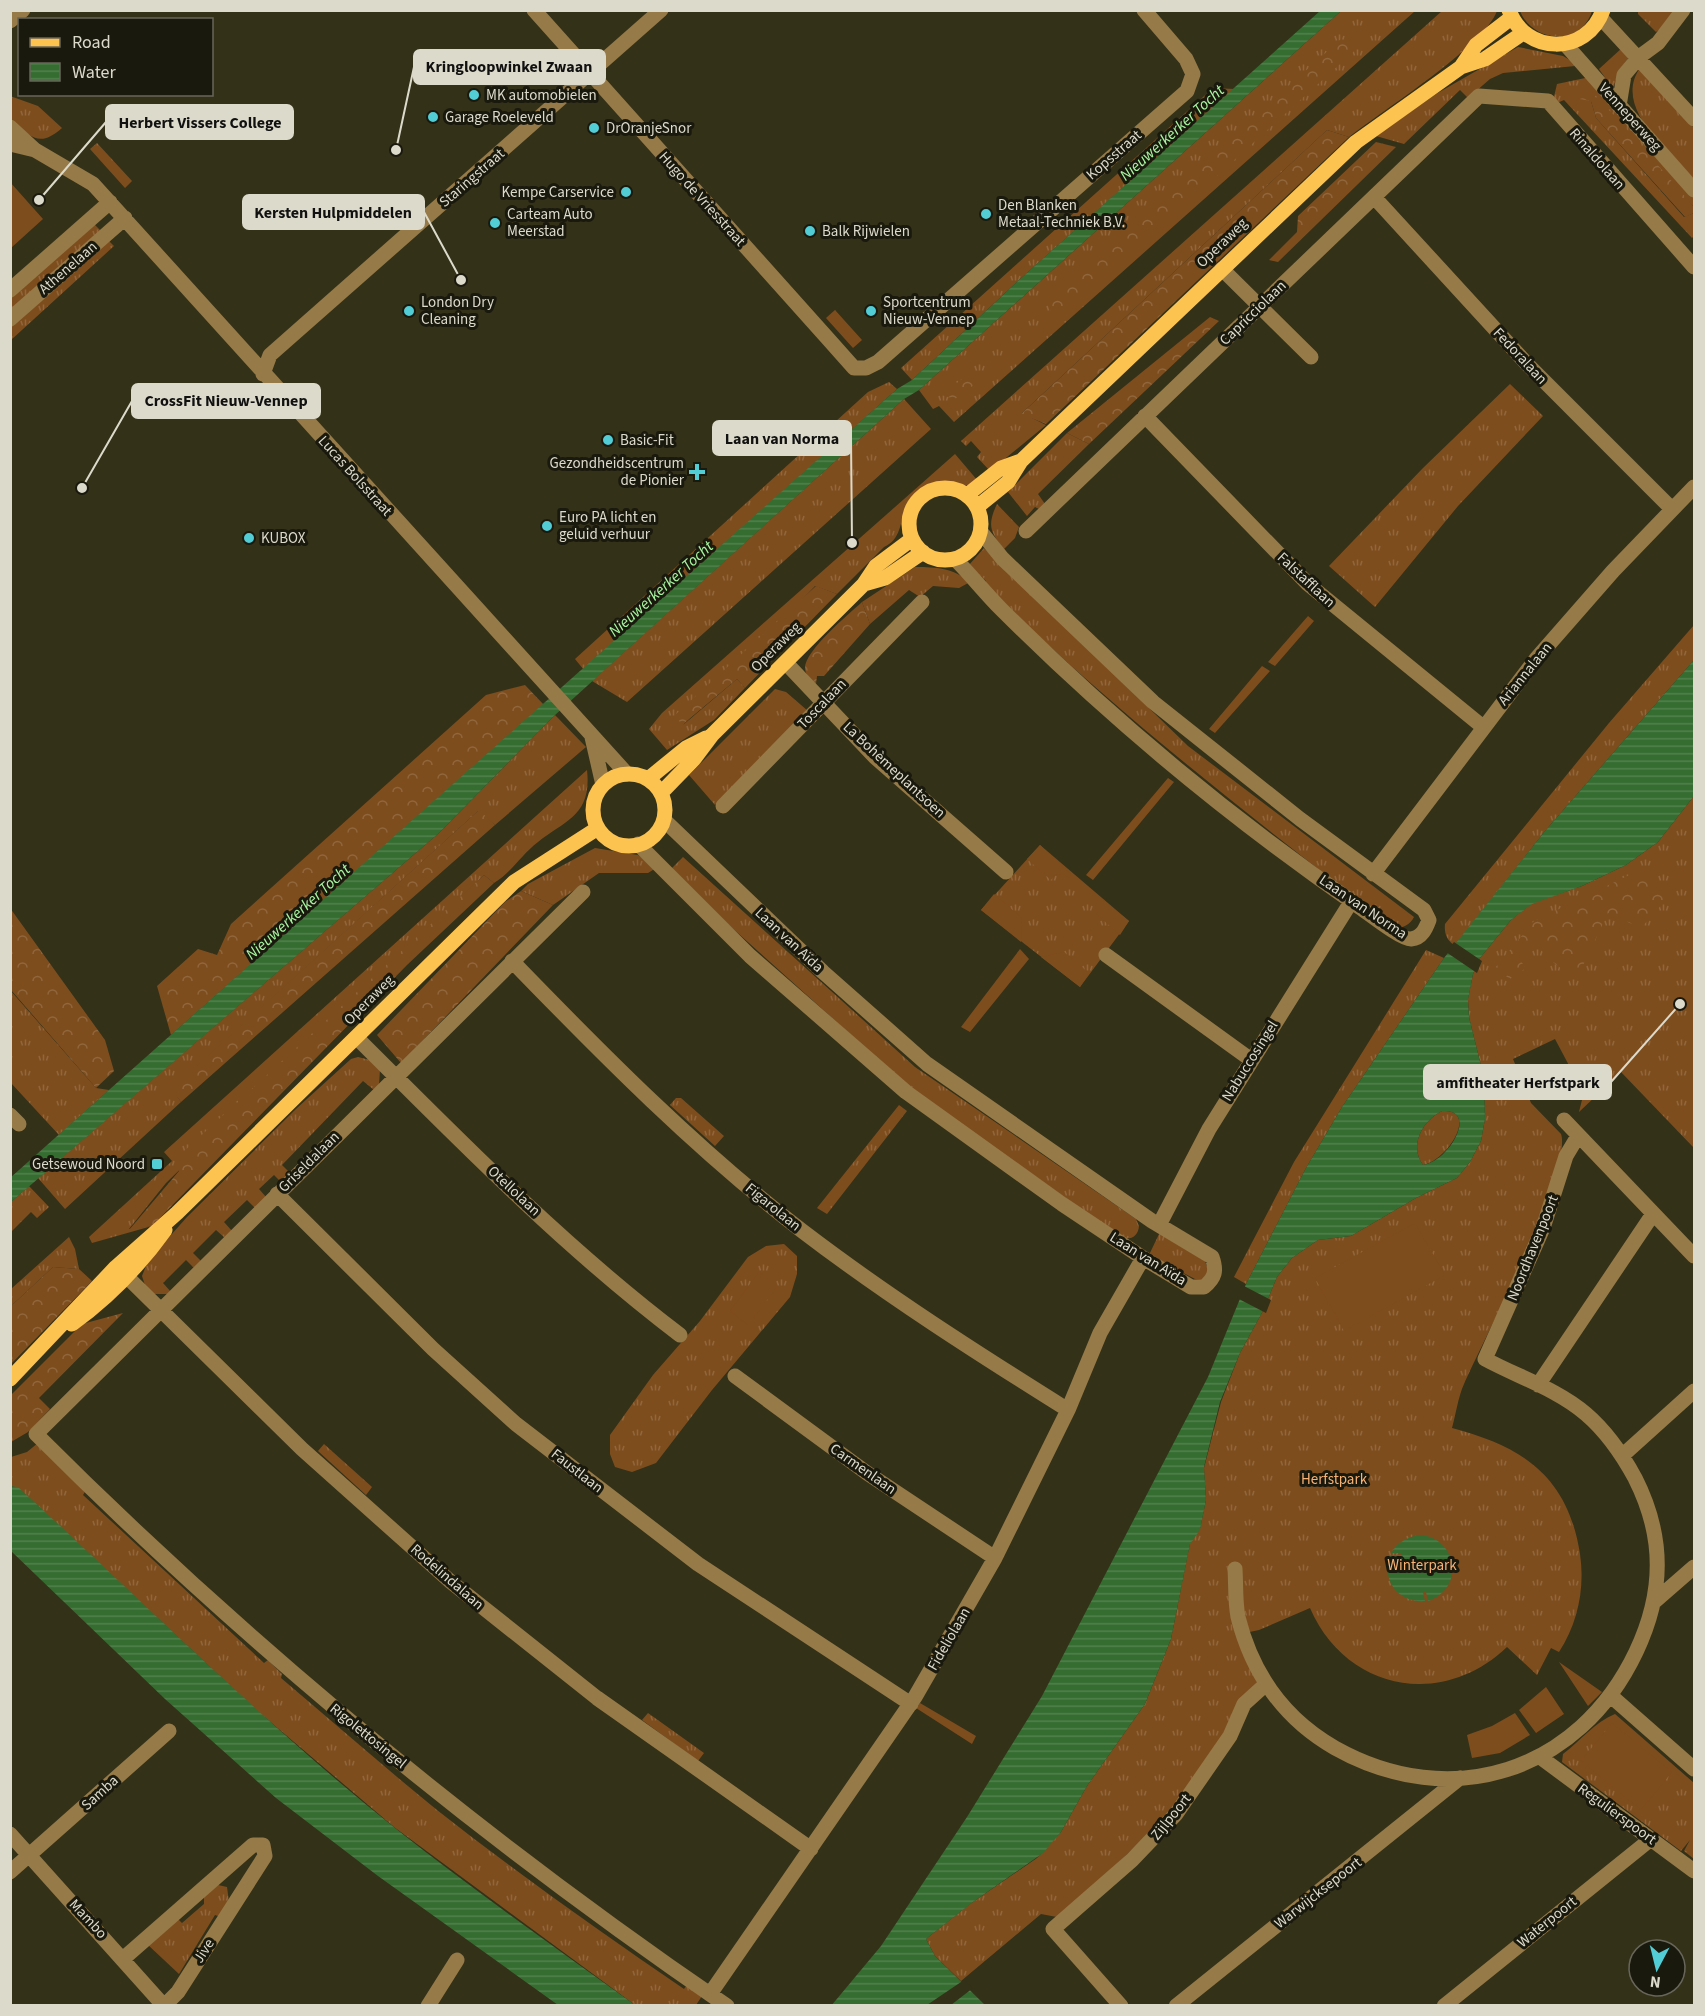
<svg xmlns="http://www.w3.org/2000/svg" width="1705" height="2016" font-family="'Source Sans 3',sans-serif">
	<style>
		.grass { fill: url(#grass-tufts) }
		.forest { fill: url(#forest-crowns) }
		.garden { fill: #7e4d1d }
		.water { fill: url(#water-rules); fill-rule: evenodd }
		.pier { fill: #343119 }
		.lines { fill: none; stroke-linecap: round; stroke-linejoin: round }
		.minor { stroke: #967a48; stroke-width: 15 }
		.major { stroke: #fcc351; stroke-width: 15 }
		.poi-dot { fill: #52ccd5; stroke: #1a190e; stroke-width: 2 }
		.labels { text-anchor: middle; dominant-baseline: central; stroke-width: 6; stroke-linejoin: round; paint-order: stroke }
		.poi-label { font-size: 15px; fill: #dcdacb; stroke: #1a190e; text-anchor: start }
		.street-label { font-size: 15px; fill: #dcdacb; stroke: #1a190e }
		.park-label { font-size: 15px; fill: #f7b376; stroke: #1a190e }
		.water-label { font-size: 16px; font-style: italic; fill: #a9f7a1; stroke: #1a190e }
		.leader { fill: none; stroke: #dcdacb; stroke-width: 2 }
		.callout-dot { fill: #dcdacb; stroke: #1a190e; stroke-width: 2 }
		.callout { fill: #dcdacb; stroke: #dcdacb; stroke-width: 2 }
		.callout-label { font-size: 16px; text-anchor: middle; font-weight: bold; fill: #111 }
	</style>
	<defs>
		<pattern id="grass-tufts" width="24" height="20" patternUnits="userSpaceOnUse" patternTransform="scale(1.5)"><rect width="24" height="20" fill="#7e4d1d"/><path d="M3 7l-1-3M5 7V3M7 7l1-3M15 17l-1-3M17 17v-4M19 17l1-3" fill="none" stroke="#90663c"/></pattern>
		<pattern id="forest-crowns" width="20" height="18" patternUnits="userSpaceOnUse" patternTransform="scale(1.5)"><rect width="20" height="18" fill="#7e4d1d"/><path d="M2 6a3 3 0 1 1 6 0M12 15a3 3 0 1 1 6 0" fill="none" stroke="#90663c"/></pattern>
		<pattern id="water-rules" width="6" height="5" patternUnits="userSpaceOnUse" patternTransform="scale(1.5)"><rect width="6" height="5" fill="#356c30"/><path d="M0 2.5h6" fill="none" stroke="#52804d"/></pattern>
	</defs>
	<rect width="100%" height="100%" fill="#343119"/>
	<!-- grass -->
	<path class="grass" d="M1341 11H1415L954 422 939 406 933 409 919 390Z
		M1442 11H1497C1484 46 1382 111 1349 137L1327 130 1022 413 1046 425 990 471 977 457 981 452 971 441 966 446 961 441Z
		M1520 11H1592C1581 47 1533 43 1520 11Z
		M1638 11H1674L1666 25 1656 32 1638 14Z
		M1518 47 1563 56 1573 62 1575 66 1503 73 1490 79 1468 98 1460 90 1404 144 1376 136 1436 94Z
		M1622 48 1630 56 1619 70 1613 89 1599 69Z
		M1640 68 1694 128V179C1670 152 1612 108 1640 68Z
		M1590 77 1694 198V207L1591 101 1596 118 1684 217 1694 213V236L1692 238 1564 100 1555 104 1553 101 1557 84Z
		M1213 88 1234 89 1019 280 912 380 901 368Z
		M10 96 38 106 62 128C39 148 33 137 11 122Z
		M97 143 132 181 125 188 90 149Z
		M93 223 101 231 11 311V296Z
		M107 239 114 246 11 340 10 325Z
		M835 310 862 340 853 348 826 318Z
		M889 382 897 389 584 670 575 659 868 392Z
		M1510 384 1543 416 1458 506 1375 607 1329 566 1423 468Z
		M904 399 931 429 627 702 592 681Z
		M1067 433 1089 444 1038 494 1045 504 1041 510 1035 507 1027 516 1008 492Z
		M955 454 978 481C960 494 937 474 915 493 897 509 907 537 884 547L837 594 815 586 683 725 737 679 745 688 714 720 667 750 649 729 662 713Z
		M997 504 1019 527 1015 538 1004 549C990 532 987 525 997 504Z
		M984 548 1188 746 1414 917C1410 925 1403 928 1394 928 1254 819 1113 711 986 586V581L969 565Z
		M915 567C936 567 953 568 970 582L959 588 933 586 920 597 909 590 870 624 862 602Z
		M1694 625V660L1545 831 1455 946C1447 940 1444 934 1445 924L1609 723Z
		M775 689 786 692 808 711 715 805 689 775Z
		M555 715 586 747 495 825 478 811 172 1089 181 1102 65 1209 38 1178 439 833Z
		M587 770C592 815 566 820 538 842 522 854 512 872 494 883L484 875 166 1183 129 1229 152 1226 92 1243 89 1237 172 1161 164 1152Z
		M1694 796V1148L1621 1072 1579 1112 1583 1096 1574 1094 1572 1071 1555 1039 1513 1059 1531 1103 1561 1134C1573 1168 1482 1343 1464 1384 1458 1397 1456 1414 1452 1428 1524 1447 1568 1477 1580 1554 1585 1588 1578 1623 1559 1652L1551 1648 1537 1675 1507 1647C1442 1709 1346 1691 1310 1608L1259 1630 1240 1634 1259 1684C1232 1718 1212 1759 1184 1793 1147 1840 1102 1877 1057 1917L1041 1914 961 1981 935 1956 926 1939 970 1904 1037 1858 1061 1832 1087 1786 1145 1704 1171 1639 1190 1543 1200 1529 1206 1500 1204 1468 1221 1402 1240 1353 1263 1311 1277 1277 1292 1258 1318 1240 1351 1236 1416 1198 1457 1178 1470 1162 1481 1141 1485 1119 1484 1078 1469 1017 1468 999 1473 974 1480 958 1511 920 1532 903 1582 886 1626 865 1658 842Z
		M1040 845 1129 921 1080 987 981 910Z
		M595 848 638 855 656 868 648 873H599L553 905 521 891 528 884Z
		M683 857 915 1067 1136 1219 1139 1226C1138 1236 1132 1240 1122 1238L909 1087 669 871Z
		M1426 950 1444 958 1342 1107 1306 1168 1246 1284 1234 1277 1294 1162Z
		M10 990 96 1088 109 1090 59 1135 11 1083Z
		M358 1057 370 1060 380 1069 379 1085 374 1090 363 1081 282 1165 290 1173 281 1182 274 1175 259 1189 266 1197 255 1208 247 1200 224 1222 232 1231 225 1238 216 1230 193 1253 201 1261 194 1268 186 1260 163 1283 171 1292 168 1294H153L145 1285 142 1276 148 1261 187 1217 297 1108 351 1059Z
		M676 1098H681L724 1136 715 1146 670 1105Z
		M899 1105 907 1111 827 1214 817 1208Z
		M1442 1111C1479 1108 1449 1160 1423 1165 1409 1146 1422 1121 1442 1111Z
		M29 1186 49 1207 37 1218 31 1212 11 1232V1202Z
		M1160 1232 1205 1261 1209 1272 1202 1280 1195 1279 1149 1255Z
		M69 1237 75 1249 79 1269 53 1267 11 1306V1289Z
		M784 1244 797 1256V1274L790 1297 712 1390 656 1463 632 1472 615 1467 610 1454V1435L653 1375 700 1321 748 1257 766 1246Z
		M38 1443 86 1490 83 1495 264 1663 268 1660 282 1674 281 1678C333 1722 384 1767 437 1810 517 1873 600 1932 684 1989L687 1985 702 1996 696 2005H635L394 1827 254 1708 18 1488 11 1486V1457L27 1452Z
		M324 1444 372 1487 366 1495 318 1451Z
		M648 1713 704 1753 698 1761 642 1720Z
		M1615 1714 1694 1783V1859L1684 1851 1690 1840 1681 1851 1562 1762 1563 1754C1580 1741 1595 1722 1615 1714Z
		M218 1885 227 1887 229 1902 221 1917 215 1915 179 1974 147 1944 177 1918 182 1923 204 1904V1895Z"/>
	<!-- forest -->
	<path class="forest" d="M1341 39 1362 44 1056 322 1047 303Z
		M1581 83 1617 118 1694 207V213L1685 217 1596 118 1591 101 1574 98V90Z
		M1327 130 1349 137 1046 424 1021 414Z
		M1376 142 1396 147 1278 262 1269 260 1297 232 1298 216Z
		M1210 317 1219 321 1089 444 1067 433Z
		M970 373 982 379 955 399 941 395Z
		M816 586 837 594 745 688 737 679 682 725 675 715Z
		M862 602 870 624 824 676H817L816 684C811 680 806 676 805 669 804 651 848 615 862 602Z
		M525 685 544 705 171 1035 157 986 198 949 217 955 231 924 486 695Z
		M479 810 495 825 181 1102 171 1089Z
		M1646 867 1655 882 1651 888 1672 893 1641 928 1608 913 1576 980 1544 955 1535 935 1516 955 1526 968 1510 979 1495 968 1534 921Z
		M484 875 494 883 407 965 152 1226 129 1230 179 1171 181 1154Z
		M521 891 553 905 401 1063 377 1035 505 902Z
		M10 908 105 1040 114 1071 96 1088 11 990Z
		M53 1267 79 1269 92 1281 11 1364V1306Z
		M123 1313 39 1398 50 1409 28 1432 11 1442V1395L82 1324Z"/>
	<!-- garden -->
	<path class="garden" d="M10 182 43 219 11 248H10Z
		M1308 616 1314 621 1275 666 1268 662Z
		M1262 666 1270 671 1215 733 1209 729Z
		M1168 778 1174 782 1093 880 1086 875Z
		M1040 845 1071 874 1069 878 1065 875 1055 874 1051 880 1027 859Z
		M1094 893 1129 921 1120 935 1094 912Z
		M994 894 1022 918 1021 942 981 910Z
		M1020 949 1029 959 970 1032 961 1027Z
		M1064 952 1089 973 1080 987 1041 957Z
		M1415 1223 1445 1275 1344 1331 1315 1278Z
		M759 1272 777 1287 748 1325 730 1311Z
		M1559 1662 1602 1692 1588 1706Z
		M1546 1687 1564 1714 1536 1733 1519 1710Z
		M920 1703 976 1736 972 1744 916 1708Z
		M1515 1713 1530 1735 1500 1753 1472 1758 1467 1735 1492 1726Z
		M1612 1723 1672 1772 1641 1810 1581 1761Z"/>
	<!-- water -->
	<path class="water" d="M1320 11H1341L919 390 904 399 555 715 439 833 11 1202 10 1178 897 389 912 380 1019 280Z
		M1694 660V796L1658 842 1626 865 1582 886 1532 904 1511 920 1480 958 1473 974 1468 1000 1469 1017 1484 1078 1485 1119 1481 1141 1470 1162 1457 1178 1416 1198 1351 1236 1318 1240 1292 1258 1277 1277 1263 1311 1240 1353 1220 1402 1204 1467 1206 1500 1200 1530 1190 1544 1171 1639 1145 1704 1087 1786 1061 1832 1043 1853 973 1902 926 1939 935 1956 985 2005 831 2006 881 1946 967 1817 1042 1696 1208 1377 1246 1284 1306 1168 1342 1107 1444 958 1545 831ZM1442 1111C1479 1108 1450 1161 1423 1165 1409 1146 1422 1121 1442 1111Z
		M10 1486 18 1487C143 1601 262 1722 395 1828 473 1890 555 1947 635 2005H558L378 1876 276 1798 165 1699 11 1551Z
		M1420 1535C1458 1538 1465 1589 1428 1601L1426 1592H1423L1425 1601C1399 1603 1381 1581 1390 1556L1401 1555V1553H1391C1398 1542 1407 1537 1420 1535Z"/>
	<!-- pier -->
	<path class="pier" d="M1454 942 1482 961 1477 973 1446 952Z
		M1242 1285 1271 1300 1266 1313 1237 1298Z
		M964 1980 973 1988 951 2005H927Z"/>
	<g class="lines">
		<!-- minor -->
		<path class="minor" d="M534 10 830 341 854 368H866L878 362 1187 91 1193 74 1186 59 1144 10
			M1600 17 1694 119
			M10 21 23 10
			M1566 45 1694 190
			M1619 106 1624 75 1639 57 1658 43 1683 10
			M10 127 35 150
			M10 144 35 150 93 184 627 774
			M1374 197 1527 364 1672 509
			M1222 269 1311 357
			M10 290 110 202
			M10 319 125 218
			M263 374 270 355 661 10
			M1145 416 1308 584 1483 727
			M1026 531 1479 96 1548 101 1694 267
			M955 559C971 575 985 593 1001 609 1110 718 1231 818 1358 906 1367 912 1402 940 1411 939 1422 938 1426 928 1429 920L1424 910 1300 819 1153 702 1002 558 981 532
			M786 663 875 757 1006 872
			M592 737 603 785
			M723 806 922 602
			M638 844 750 956 906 1092 1062 1204 1143 1258 1191 1287H1204C1215 1278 1217 1271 1212 1257L1152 1221 927 1064 823 972 664 820
			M1373 874 1536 659 1613 571 1694 487
			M583 892 36 1434C248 1646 480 1837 727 2006
			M1106 955 1250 1059
			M512 961C603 1055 697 1150 801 1230 886 1295 977 1353 1068 1410
			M357 1038C460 1141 564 1247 680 1335
			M10 1115 19 1124
			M1564 1120 1694 1256
			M277 1194 433 1349 516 1424 698 1564 911 1704
			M1159 1225 1209 1129 1351 902
			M118 1268 302 1449 451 1582 597 1698 811 1849
			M735 1376 867 1473 995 1558
			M1538 1385 1653 1214
			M1623 1455 1694 1391
			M1235 1569C1236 1584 1235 1602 1238 1617 1252 1673 1284 1719 1335 1748 1451 1813 1579 1772 1636 1652 1664 1593 1665 1537 1635 1478 1622 1454 1607 1432 1586 1414 1557 1389 1518 1377 1485 1359L1543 1228 1566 1156 1578 1136
			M1655 1601 1694 1567
			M1611 1696 1694 1769
			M1540 1757 1694 1871
			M10 1834 164 2006
			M10 1872 169 1731
			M124 1958 253 1845H263L265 1856 178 1992 164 2006
			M710 1994 915 1697 995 1558 1068 1410 1100 1333 1143 1258
			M428 2006 457 1960
			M1121 2006 1053 1929 1132 1860 1176 1814 1230 1736 1244 1704 1265 1685
			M1176 2006 1460 1778
			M1444 2006 1651 1839"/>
		<!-- major -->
		<path class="major" d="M1509 10C1525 55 1587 56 1603 10
			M1461 67 1476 45 1511 18
			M909 524a36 36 0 1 1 72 0a36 36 0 1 1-72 0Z
			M967 495 1001 468 1021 461
			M977 507 1008 482 1021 461 1356 142 1461 67 1485 59 1523 33
			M864 584 885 578 923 552
			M593 810a36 36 0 1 1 72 0a36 36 0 1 1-72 0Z
			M648 779 686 748 706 738
			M661 793 694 759 712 735 864 584 876 566 912 539
			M72 1324C108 1298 139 1266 165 1230
			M10 1379 116 1267 177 1213 514 882 598 828"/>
	</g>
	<!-- markers -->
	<g class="poi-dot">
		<circle cx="474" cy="95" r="6"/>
		<circle cx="433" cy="117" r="6"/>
		<circle cx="594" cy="128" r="6"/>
		<circle cx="626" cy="192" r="6"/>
		<circle cx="986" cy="214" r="6"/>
		<circle cx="495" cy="223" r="6"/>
		<circle cx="810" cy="231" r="6"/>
		<circle cx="409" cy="311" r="6"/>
		<circle cx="871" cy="311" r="6"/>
		<circle cx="608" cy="440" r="6"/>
		<path d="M694 463h6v6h6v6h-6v6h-6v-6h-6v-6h6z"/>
		<circle cx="547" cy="526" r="6"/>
		<circle cx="249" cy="538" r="6"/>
		<rect x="151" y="1158" width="12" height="12" rx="3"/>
	</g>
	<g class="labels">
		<!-- poi labels -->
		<g class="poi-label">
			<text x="486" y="95">MK automobielen</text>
			<text x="445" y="117">Garage Roeleveld</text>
			<text x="606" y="128">DrOranjeSnor</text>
			<text x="614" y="192" text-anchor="end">Kempe Carservice</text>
			<text x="998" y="205">Den Blanken<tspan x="998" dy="17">Metaal-Techniek B.V.</tspan></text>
			<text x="507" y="214">Carteam Auto<tspan x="507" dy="17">Meerstad</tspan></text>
			<text x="822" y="231">Balk Rijwielen</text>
			<text x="421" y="302">London Dry<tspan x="421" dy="17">Cleaning</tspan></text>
			<text x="883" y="302">Sportcentrum<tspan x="883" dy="17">Nieuw-Vennep</tspan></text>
			<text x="620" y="440">Basic-Fit</text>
			<text x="684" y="463" text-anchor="end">Gezondheidscentrum<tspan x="684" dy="17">de Pionier</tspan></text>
			<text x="559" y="517">Euro PA licht en<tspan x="559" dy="17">geluid verhuur</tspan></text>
			<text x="261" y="538">KUBOX</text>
			<text x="145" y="1164" text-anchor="end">Getsewoud Noord</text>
		</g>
		<!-- street labels -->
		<g class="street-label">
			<text transform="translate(1630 117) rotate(48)">Venneperweg</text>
			<text transform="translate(1114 155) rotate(-41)">Kopsstraat</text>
			<text transform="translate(1597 159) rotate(49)">Rinaldolaan</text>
			<text transform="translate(472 178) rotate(-41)">Staringstraat</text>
			<text transform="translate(702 199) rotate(48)">Hugo de Vriesstraat</text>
			<text transform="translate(1222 243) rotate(-44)">Operaweg</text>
			<text transform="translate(68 268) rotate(-41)">Athenelaan</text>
			<text transform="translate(1253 313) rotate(-44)">Capricciolaan</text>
			<text transform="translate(1520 356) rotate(47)">Fedoralaan</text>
			<text transform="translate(355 476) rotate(48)">Lucas Bolsstraat</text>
			<text transform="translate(1306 580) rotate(43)">Falstafflaan</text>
			<text transform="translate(776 647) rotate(-45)">Operaweg</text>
			<text transform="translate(1525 674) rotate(-51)">Ariannalaan</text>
			<text transform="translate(822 704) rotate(-46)">Toscalaan</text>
			<text transform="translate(894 770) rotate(43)">La Bohèmeplantsoen</text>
			<text transform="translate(1363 907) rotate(34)">Laan van Norma</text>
			<text transform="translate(789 940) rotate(43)">Laan van Aïda</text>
			<text transform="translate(369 1000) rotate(-45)">Operaweg</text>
			<text transform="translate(1250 1061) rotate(-58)">Nabuccosingel</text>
			<text transform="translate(309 1162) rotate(-45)">Griseldalaan</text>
			<text transform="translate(514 1191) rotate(43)">Otellolaan</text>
			<text transform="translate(773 1207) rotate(39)">Figarolaan</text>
			<text transform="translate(1533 1248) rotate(-68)">Noordhavenpoort</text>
			<text transform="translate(1148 1259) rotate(32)">Laan van Aïda</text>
			<text transform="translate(863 1469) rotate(35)">Carmenlaan</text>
			<text transform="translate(577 1471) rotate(38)">Faustlaan</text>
			<text transform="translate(447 1577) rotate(41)">Rodelindalaan</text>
			<text transform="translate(949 1639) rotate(-60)">Fideliolaan</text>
			<text transform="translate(368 1736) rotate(39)">Rigolettosingel</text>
			<text transform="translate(100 1793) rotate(-42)">Samba</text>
			<text transform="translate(1617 1814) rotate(36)">Regulierspoort</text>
			<text transform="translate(1171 1817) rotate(-51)">Zijlpoort</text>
			<text transform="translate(1318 1893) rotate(-38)">Warwijcksepoort</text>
			<text transform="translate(88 1919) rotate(47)">Mambo</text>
			<text transform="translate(1547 1922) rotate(-39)">Waterpoort</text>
			<text transform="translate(204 1951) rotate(-57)">Jive</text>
		</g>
		<!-- park labels -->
		<g class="park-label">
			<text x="1334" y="1479">Herfstpark</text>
			<text x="1422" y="1565">Winterpark</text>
		</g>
		<!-- water labels -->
		<g class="water-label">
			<text transform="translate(1172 133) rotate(-42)">Nieuwerkerker Tocht</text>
			<text transform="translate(661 589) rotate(-42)">Nieuwerkerker Tocht</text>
			<text transform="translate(298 912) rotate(-42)">Nieuwerkerker Tocht</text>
		</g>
	</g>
	<!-- callouts -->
	<path class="leader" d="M396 150L414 67M39 200L106 122M461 280L424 212M82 488L132 401M852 543L851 438M1680 1004L1611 1082"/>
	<g class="callout-dot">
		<circle cx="396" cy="150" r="6"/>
		<circle cx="39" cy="200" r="6"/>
		<circle cx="461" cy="280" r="6"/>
		<circle cx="82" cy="488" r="6"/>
		<circle cx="852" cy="543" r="6"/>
		<circle cx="1680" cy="1004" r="6"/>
	</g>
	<g class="callout">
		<rect x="414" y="50" width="191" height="34" rx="6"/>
		<rect x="106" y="105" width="187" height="34" rx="6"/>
		<rect x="243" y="195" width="181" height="34" rx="6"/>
		<rect x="132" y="384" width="188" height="34" rx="6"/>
		<rect x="713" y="421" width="138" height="34" rx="6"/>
		<rect x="1424" y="1065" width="187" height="34" rx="6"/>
	</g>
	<g class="callout-label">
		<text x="509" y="72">Kringloopwinkel Zwaan</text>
		<text x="200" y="128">Herbert Vissers College</text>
		<text x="333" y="218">Kersten Hulpmiddelen</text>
		<text x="226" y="406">CrossFit Nieuw-Vennep</text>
		<text x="782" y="444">Laan van Norma</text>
		<text x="1518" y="1088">amfitheater Herfstpark</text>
	</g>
	<!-- border -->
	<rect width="1705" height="2016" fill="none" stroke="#dcdacb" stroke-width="24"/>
	<!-- legend -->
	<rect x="18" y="18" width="195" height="78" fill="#1a190e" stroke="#68665a" stroke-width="1.5"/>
	<rect x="30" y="38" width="30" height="9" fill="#fcc351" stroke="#68665a" stroke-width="1.5"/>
	<text x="72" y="48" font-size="18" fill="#dcdacb">Road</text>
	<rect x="30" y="63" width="30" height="18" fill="url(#water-rules)" stroke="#68665a" stroke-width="1.5"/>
	<text x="72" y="78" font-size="18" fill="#dcdacb">Water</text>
	<!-- north arrow -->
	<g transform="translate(1657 1968) rotate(187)"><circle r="28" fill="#1a190e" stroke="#68665a" stroke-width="1.5"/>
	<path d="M0-4.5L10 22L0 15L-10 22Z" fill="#52ccd5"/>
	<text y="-9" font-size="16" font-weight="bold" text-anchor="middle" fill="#dcdacb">N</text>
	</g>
</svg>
